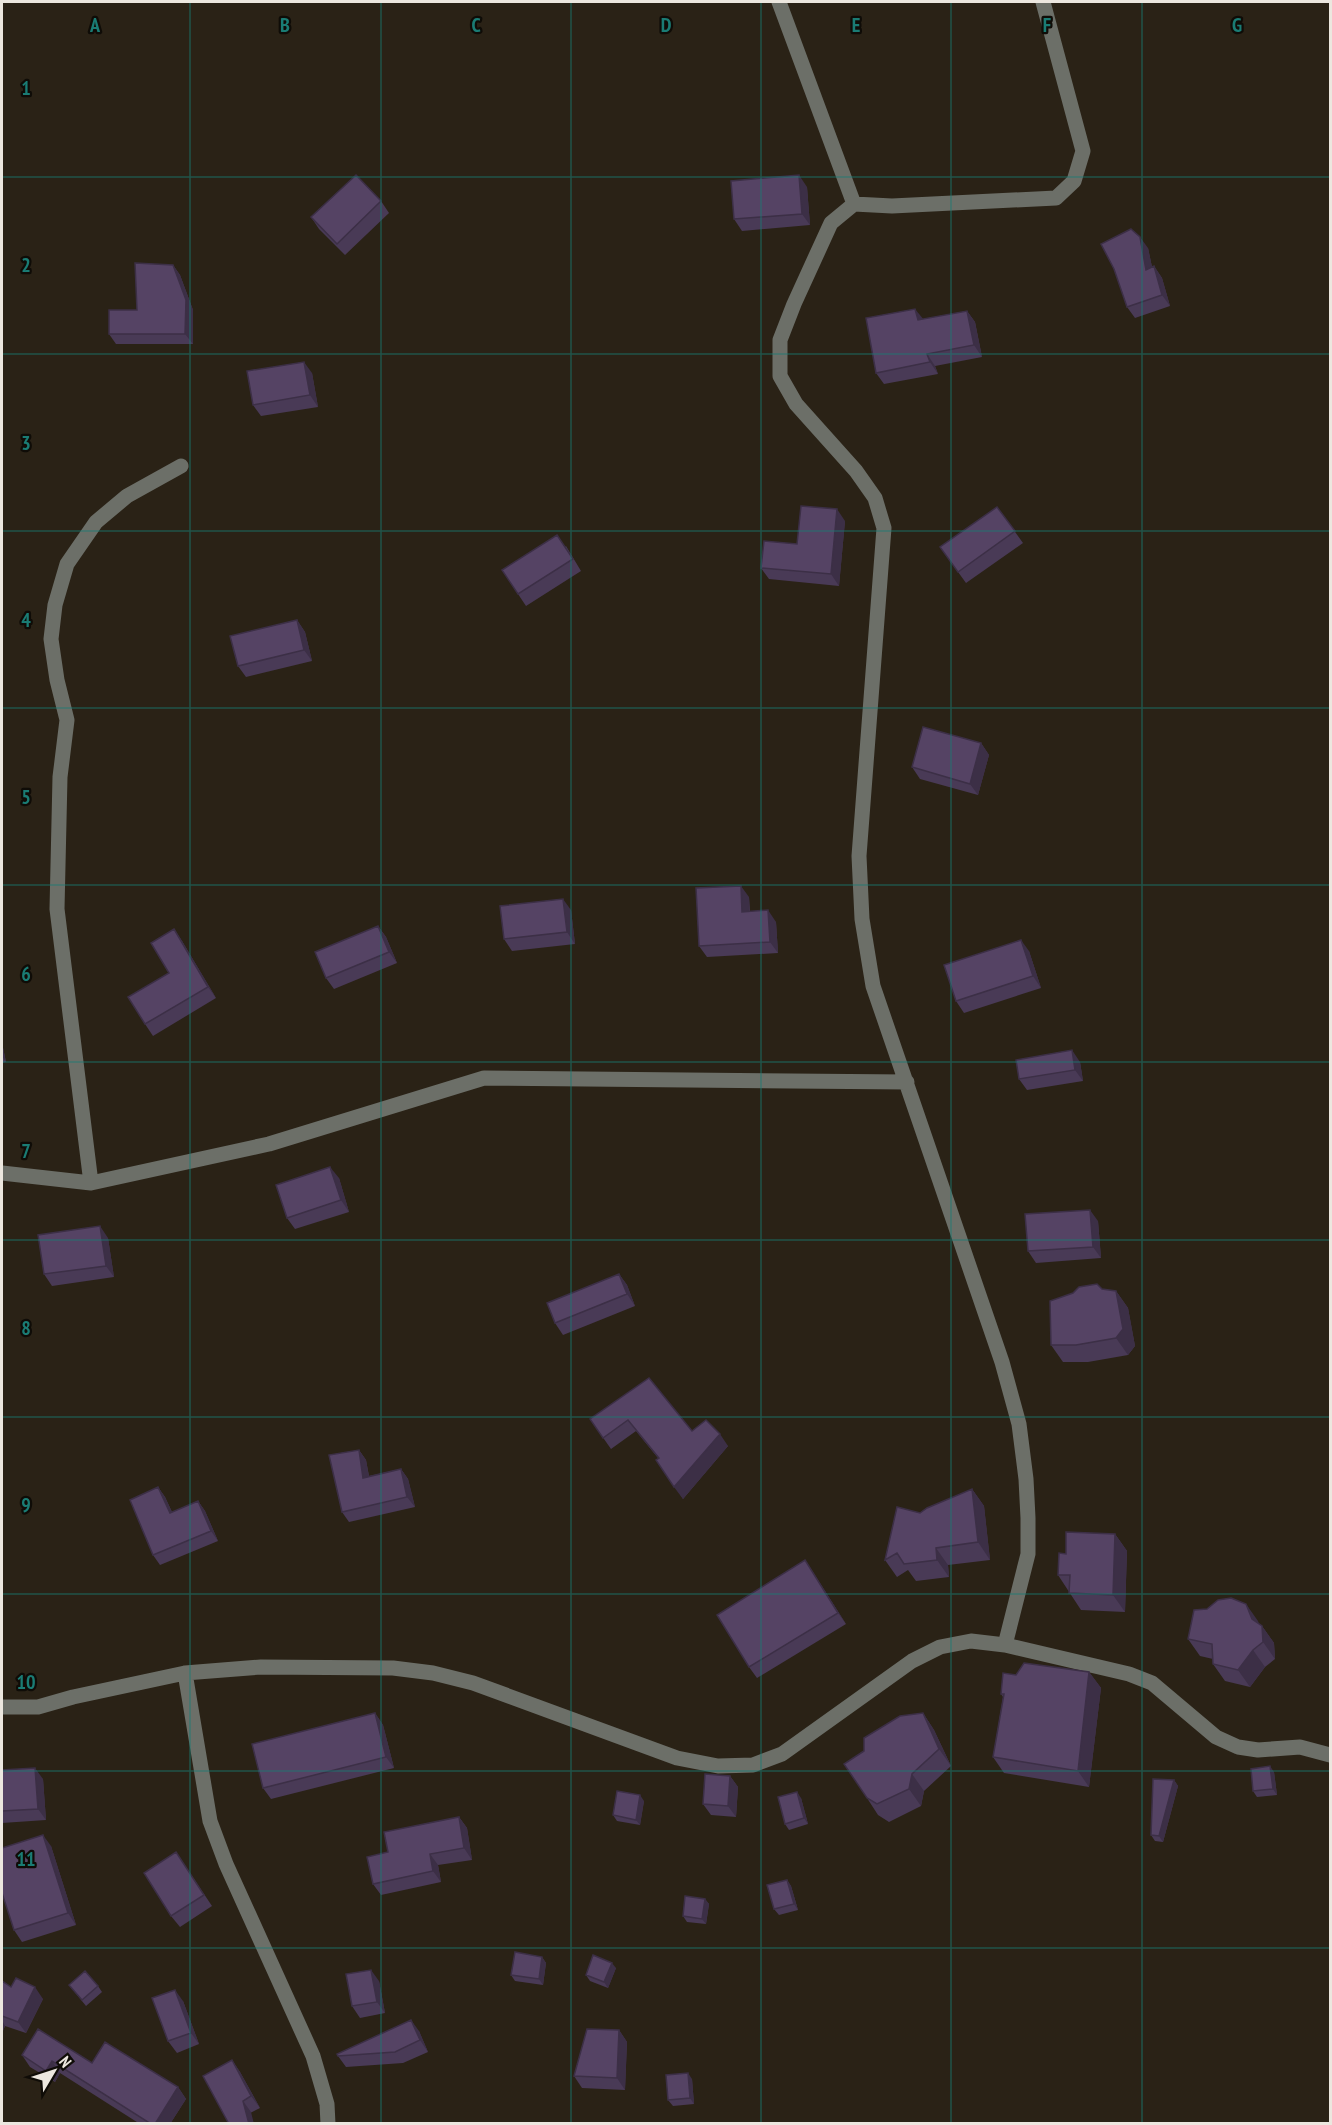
<svg xmlns="http://www.w3.org/2000/svg" width="1332" height="2125" font-family="'PT Sans Narrow',sans-serif">
	<style>
		.lines { fill: none; stroke-linecap: round; stroke-linejoin: round }
		.minor { stroke: #6c6f68; stroke-width: 15 }
		.wall { fill: #493a56 }
		.shaded-wall { fill: #3c2f46 }
		.building { fill: #554364; stroke: #3c2f46; stroke-width: 1.5 }
		.grid { fill: none; stroke: #1a7c74; stroke-width: 1.5; stroke-opacity: 0.55 }
		.grid-label { font-size: 20px; text-anchor: middle; font-weight: bold; fill: #1a7c74; stroke: #0f0c07; stroke-width: 4.5; stroke-linejoin: round; paint-order: stroke }
	</style>
	<rect width="100%" height="100%" fill="#2a2216"/>
	<g class="lines">
		<!-- minor -->
		<path class="minor" d="M779 2 854 204
			M2 1173 91 1183 269 1144 484 1078 907 1082
			M91 1183 57 909 60 777 67 720 57 680 51 639 55 605 67 564 96 522 127 496 181 466
			M1005 1645 1028 1554V1518L1026 1479 1019 1424 1002 1362 873 986 862 919 859 856 884 528 875 498 856 471 796 404 780 376V340L794 304 831 223 854 204 892 206 1056 198 1074 181 1083 151 1043 2
			M185 1673 210 1821 226 1864 313 2056 327 2104 328 2124
			M2 1707H38L73 1697 185 1673 261 1667 393 1668 433 1673 473 1683 677 1758 718 1766 753 1765 782 1754 912 1661 940 1647 971 1641 1005 1645 1129 1674 1152 1683 1216 1737 1238 1747 1258 1750 1300 1747 1330 1755"/>
	</g>
	<!-- wall -->
	<path class="wall" d="M807 187 810 225 742 231 734 219Z
		M381 201 389 213 345 255 319 229 311 217Z
		M1148 248 1152 267 1154 266 1162 278 1170 306 1135 318 1127 307Z
		M173 265 180 275 193 310V344H116L109 334 137 310Z
		M967 311 975 322 982 357 935 366 938 374 884 384 876 373 923 319Z
		M312 373 318 407 261 416 253 405Z
		M997 507 1023 543 966 583 940 547Z
		M845 521 839 586 769 579 761 568 797 544Z
		M566 546 581 571 526 606 518 594Z
		M297 620 305 632 312 661 246 677 238 666Z
		M981 743 989 755 978 795 920 779 912 767Z
		M749 897 750 911 776 922 778 953 707 957 699 946Z
		M571 910 575 944 512 951 504 939Z
		M378 926 386 937 397 963 334 989 326 978Z
		M174 929 182 941 216 998 153 1036 145 1024 169 973Z
		M1029 951 1041 988 964 1013 956 1001Z
		M2 1043 6 1062 2 1063Z
		M1080 1062 1083 1081 1027 1090 1019 1079Z
		M339 1178 349 1212 295 1229 287 1218Z
		M1098 1221 1101 1258 1036 1263 1028 1251Z
		M108 1238 114 1277 52 1286 44 1274Z
		M619 1274 627 1285 635 1306 563 1335 555 1323Z
		M1102 1289 1116 1291 1128 1308 1135 1346 1128 1355 1088 1362H1063L1051 1345Z
		M649 1378 692 1431 728 1446 683 1499 658 1458 636 1431 611 1449 590 1419Z
		M359 1450 366 1460 369 1476 401 1469 408 1479 415 1507 349 1522 342 1512Z
		M158 1487 165 1497 172 1512 198 1501 205 1511 218 1541 160 1565 153 1555Z
		M972 1489 984 1506 990 1560 948 1565 949 1577 916 1581 908 1570 897 1577 885 1560 920 1513Z
		M1115 1534 1127 1551 1125 1612 1081 1610 1058 1575 1066 1554Z
		M805 1560 846 1624 757 1678 749 1667Z
		M1246 1604 1258 1624 1262 1626 1274 1643 1275 1659 1265 1667 1250 1687 1225 1681 1213 1664V1659L1200 1656 1188 1639Z
		M1089 1672 1101 1688 1089 1787 1004 1773 993 1757 1003 1697 1001 1694 1016 1675Z
		M375 1713 383 1725 394 1768 271 1799 263 1788Z
		M923 1713 934 1730 951 1766 924 1791 921 1806 889 1822 878 1815 867 1798Z
		M2 1770 43 1779 46 1820 2 1823Z
		M1274 1772 1277 1795 1257 1797 1253 1791Z
		M730 1776 738 1787 736 1817 711 1815 703 1804Z
		M1174 1780 1178 1786 1163 1842 1155 1841 1151 1835Z
		M801 1798 808 1824 789 1830 785 1824Z
		M644 1801 640 1825 617 1821 613 1815Z
		M459 1817 467 1828 472 1860 438 1865 441 1882 381 1895 373 1884 388 1852Z
		M51 1846 76 1925 22 1942 14 1930Z
		M184 1864 212 1906 180 1927 171 1916Z
		M787 1880 791 1886 798 1910 779 1915 774 1909Z
		M705 1899 709 1904 706 1924 687 1922 683 1916Z
		M542 1957 546 1963 543 1985 515 1981 511 1975Z
		M616 1968 608 1988 590 1981 586 1975Z
		M2 1981 11 1987 43 1999 26 2033 5 2026 2 2033Z
		M379 1981 385 2013 360 2018 352 2006Z
		M69 1985 98 1986 102 1992 86 2006Z
		M183 2001 199 2044 177 2053 168 2041Z
		M619 2030 627 2042 625 2090 582 2088 574 2076Z
		M419 2031 428 2052 403 2063 346 2067 338 2056Z
		M22 2055 92 2063 178 2087 186 2099 170 2124H140L60 2073 55 2082 30 2067Z
		M232 2060 240 2072 260 2108 229 2124Z
		M692 2079 694 2104 673 2106 668 2100Z"/>
	<!-- shaded-wall -->
	<path class="shaded-wall" d="M799 175 807 187 810 225 802 214Z
		M1140 237 1148 248 1155 281 1146 270Z
		M173 265 180 275 193 310V344L185 334Z
		M1154 266 1162 278 1170 306 1162 295Z
		M915 309 924 320H918Z
		M967 311 975 322 982 357 974 345Z
		M927 354 935 366 938 374 930 362Z
		M304 362 312 373 318 407 310 395Z
		M837 509 845 521 839 586 831 574Z
		M297 620 305 632 312 661 304 650Z
		M981 743 989 755 978 795 970 784Z
		M741 886 749 897 750 923 742 912Z
		M563 899 571 910 575 944 567 932Z
		M768 910 776 922 778 953 770 942Z
		M378 926 386 937 397 963 389 952Z
		M174 929 182 941 216 998 208 987Z
		M1021 940 1029 951 1041 988 1033 976Z
		M2 1043 6 1062 2 1056Z
		M1072 1050 1080 1062 1083 1081 1075 1070Z
		M330 1167 339 1178 349 1212 341 1200Z
		M1090 1210 1098 1221 1101 1258 1093 1247Z
		M100 1226 108 1238 114 1277 106 1266Z
		M619 1274 627 1285 635 1306 627 1294Z
		M1116 1291 1128 1308 1135 1346 1128 1355 1116 1338Z
		M720 1434 728 1446 683 1499 674 1487Z
		M359 1450 366 1460 371 1488 363 1478Z
		M401 1469 408 1479 415 1507 407 1497Z
		M158 1487 165 1497 177 1523 170 1513Z
		M972 1489 984 1506 990 1560 978 1542Z
		M198 1501 205 1511 218 1541 211 1531Z
		M1115 1534 1127 1551 1125 1612 1113 1595Z
		M936 1548 948 1565 949 1577 937 1560Z
		M805 1560 813 1572 846 1624 838 1613Z
		M1246 1604 1258 1621 1262 1633V1626L1274 1643 1275 1659 1263 1642Z
		M1253 1650 1265 1667 1250 1687 1238 1670Z
		M1089 1672 1101 1688 1089 1787 1078 1771Z
		M375 1713 383 1725 394 1768 386 1757Z
		M923 1713 934 1730 951 1766 939 1749Z
		M1270 1766 1274 1772 1277 1795 1273 1789Z
		M35 1768 43 1779 46 1820 38 1809Z
		M912 1774 924 1791 921 1806 909 1789Z
		M730 1776 738 1787 736 1817 728 1806Z
		M1174 1780 1178 1786 1163 1842 1159 1836Z
		M797 1792 801 1798 808 1824 804 1818Z
		M640 1795 644 1801 640 1825 636 1820Z
		M459 1817 467 1828 472 1860 464 1848Z
		M43 1835 51 1846 76 1925 68 1913Z
		M430 1854 438 1865 441 1882 433 1871Z
		M787 1880 791 1886 798 1910 794 1904Z
		M705 1899 709 1904 706 1924 702 1919Z
		M542 1957 546 1963 543 1985 539 1979Z
		M612 1963 616 1968 608 1988 604 1982Z
		M371 1970 379 1981 385 2013 377 2002Z
		M35 1987 43 1999 26 2033 18 2022Z
		M175 1990 183 2001 199 2044 191 2033Z
		M2 2020 5 2026 2 2033Z
		M411 2020 419 2031 428 2052 420 2040Z
		M619 2030 627 2042 625 2090 617 2078Z
		M232 2060 240 2072 260 2108 251 2096Z
		M52 2061 60 2073 55 2082 46 2071Z
		M688 2073 692 2079 694 2104 690 2098Z
		M178 2087 186 2099 170 2124H155Z
		M243 2101 251 2112 254 2124H249Z"/>
	<!-- building -->
	<path class="building" d="M356 175 381 201 337 244 311 217Z
		M799 175 802 214 734 219 731 181Z
		M1131 229 1140 237 1146 270 1154 266 1162 295 1127 307 1114 269 1101 244Z
		M135 263 173 265 186 300 185 334H109V310H137Z
		M915 309 918 320 967 311 974 345 927 354 930 362 876 373 866 318Z
		M304 362 310 395 253 405 247 371Z
		M801 506 837 509 831 574 761 568 764 541 797 544Z
		M997 507 1015 531 958 572 940 547Z
		M557 535 573 559 518 594 502 570Z
		M297 620 304 650 238 666 230 636Z
		M923 727 981 743 970 784 912 767Z
		M741 886 742 912 768 910 770 942 699 946 696 888Z
		M563 899 567 932 504 939 500 906Z
		M378 926 389 952 326 978 315 952Z
		M174 929 208 987 145 1024 128 997 169 973 151 943Z
		M1021 940 1033 976 956 1001 944 965Z
		M1072 1050 1075 1070 1019 1079 1016 1060Z
		M330 1167 341 1200 287 1218 276 1185Z
		M1090 1210 1093 1247 1028 1251 1025 1214Z
		M100 1226 106 1266 44 1274 38 1235Z
		M619 1274 627 1294 555 1323 547 1303Z
		M1097 1284 1102 1289 1116 1291 1123 1329 1116 1338 1076 1345H1051L1050 1301 1073 1293 1079 1287Z
		M649 1378 692 1431 706 1420 720 1434 674 1487 656 1460 659 1458 628 1420 603 1438 590 1419Z
		M359 1450 363 1478 401 1469 407 1497 342 1512 329 1455Z
		M158 1487 170 1513 198 1501 211 1531 153 1555 130 1500Z
		M972 1489 978 1542 936 1548 937 1560 904 1564 897 1553 885 1560 897 1507 920 1513 927 1508Z
		M1066 1532 1115 1534 1113 1595 1069 1593 1070 1575H1058L1059 1553 1066 1554Z
		M805 1560 838 1613 749 1667 717 1615Z
		M1231 1598 1246 1604 1252 1619 1262 1626 1263 1642 1253 1650 1238 1670 1213 1664 1212 1644 1188 1639 1194 1610 1207 1609 1218 1600Z
		M1024 1663 1089 1672 1078 1771 993 1757 1004 1694H1001L1003 1673 1016 1675Z
		M375 1713 386 1757 263 1788 252 1744Z
		M923 1713 939 1749 912 1774 909 1789 877 1804 867 1798 844 1764 864 1751V1738L900 1716Z
		M1270 1766 1273 1789 1253 1791 1251 1769Z
		M35 1768 38 1809 2 1811V1770Z
		M705 1774 730 1776 728 1806 703 1804Z
		M1153 1779 1174 1780 1159 1836 1151 1835Z
		M617 1791 640 1795 636 1820 613 1815Z
		M797 1792 804 1818 785 1824 778 1797Z
		M459 1817 464 1848 430 1854 433 1871 373 1884 367 1857 388 1852 384 1832Z
		M43 1835 68 1913 14 1930 2 1893V1848Z
		M176 1852 204 1895 171 1916 144 1873Z
		M787 1880 794 1904 774 1909 767 1885Z
		M685 1896 705 1899 702 1919 683 1916Z
		M515 1952 542 1957 539 1979 511 1975Z
		M593 1955 612 1963 604 1982 586 1975Z
		M371 1970 377 2002 352 2006 346 1974Z
		M85 1971 98 1986 82 2000 69 1985Z
		M16 1978 35 1987 18 2022 2 2016V1981L11 1987Z
		M175 1990 191 2033 168 2041 152 1998Z
		M411 2020 420 2040 395 2052 338 2056 337 2054Z
		M38 2029 92 2063 105 2042 178 2087 155 2124H151L52 2061 46 2071 22 2055Z
		M587 2029 619 2030 617 2078 574 2076Z
		M232 2060 251 2096 243 2101 249 2124H229L203 2076Z
		M688 2073 690 2098 668 2100 666 2075Z"/>
	<!-- grid -->
	<path class="grid" d="M190 2V2124M381 2V2124M571 2V2124M761 2V2124M951 2V2124M1142 2V2124M2 177H1330M2 354H1330M2 531H1330M2 708H1330M2 885H1330M2 1062H1330M2 1240H1330M2 1417H1330M2 1594H1330M2 1771H1330M2 1948H1330"/>
	<g class="grid-label">
		<text x="95" y="32">A</text>
		<text x="285" y="32">B</text>
		<text x="476" y="32">C</text>
		<text x="666" y="32">D</text>
		<text x="856" y="32">E</text>
		<text x="1047" y="32">F</text>
		<text x="1237" y="32">G</text>
		<text x="26" y="95">1</text>
		<text x="26" y="272">2</text>
		<text x="26" y="450">3</text>
		<text x="26" y="627">4</text>
		<text x="26" y="804">5</text>
		<text x="26" y="981">6</text>
		<text x="26" y="1158">7</text>
		<text x="26" y="1335">8</text>
		<text x="26" y="1512">9</text>
		<text x="26" y="1689">10</text>
		<text x="26" y="1866">11</text>
	</g>
	<!-- border -->
	<rect width="1332" height="2125" fill="none" stroke="#ece7df" stroke-width="6"/>
	<!-- north arrow -->
	<g transform="translate(54 2071) rotate(51)" stroke="#0f0c07" stroke-width="4.5" paint-order="stroke">
	<path d="M0-4.5L10 22L0 15L-10 22Z" fill="#ece7df"/>
	<text y="-9" font-size="16" font-weight="bold" text-anchor="middle" fill="#ece7df">N</text>
	</g>
</svg>
